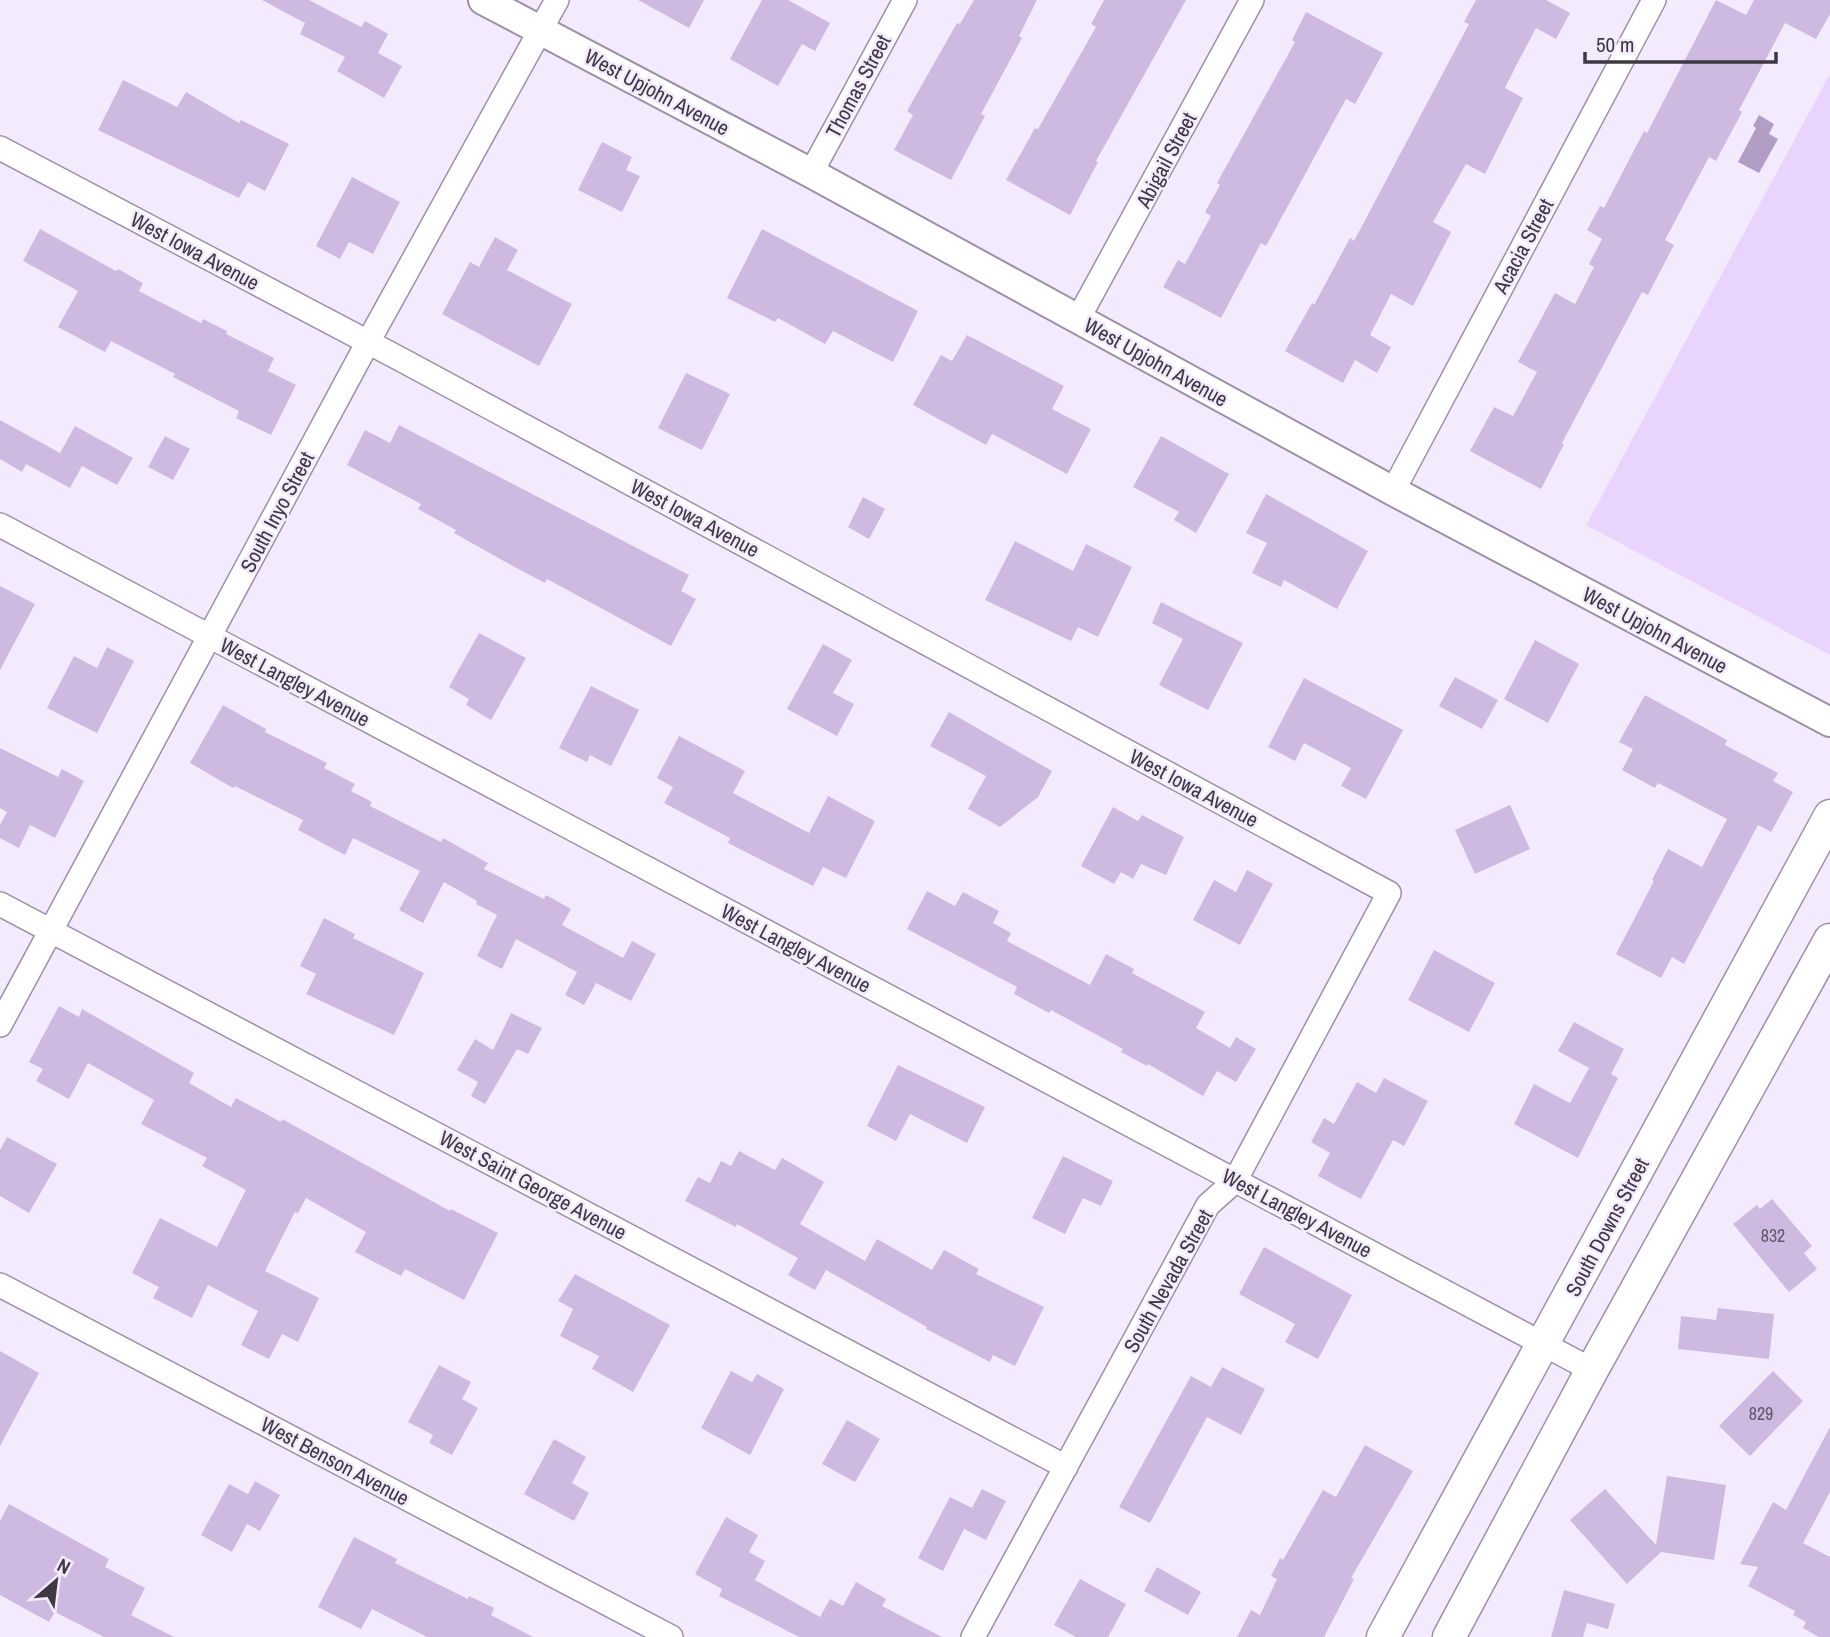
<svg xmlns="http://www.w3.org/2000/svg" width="1830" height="1637" font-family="'Archivo Narrow',sans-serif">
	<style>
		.green { fill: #e8d4fc }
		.water { fill: #b29ec4 }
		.building { fill: #cebae1 }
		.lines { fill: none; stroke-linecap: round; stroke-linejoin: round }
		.minor-casing { stroke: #9c90a7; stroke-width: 26 }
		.tertiary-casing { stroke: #9c90a7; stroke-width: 32 }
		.secondary-casing { stroke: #9c90a7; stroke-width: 35 }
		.minor { stroke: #fff; stroke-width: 23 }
		.tertiary { stroke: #fff; stroke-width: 28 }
		.secondary { stroke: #fff; stroke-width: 32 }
		.labels { text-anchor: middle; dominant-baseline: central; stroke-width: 5; stroke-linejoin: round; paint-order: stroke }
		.number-label { font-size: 18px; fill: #61586a }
		.street-label { font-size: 21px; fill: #3d3842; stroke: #f4eafe }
	</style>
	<rect width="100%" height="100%" fill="#f4eafe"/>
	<!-- green -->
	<path class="green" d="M1830 74V655L1586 525Z"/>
	<!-- water -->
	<path class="water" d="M1759 115 1774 124 1769 134 1778 139 1759 173 1738 162 1756 128 1753 126Z"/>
	<!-- building -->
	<path class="building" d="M262 0H309L361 27 365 21 388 34 378 53 402 66 384 98 337 71 345 57 300 34 305 23Z
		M638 0H704L689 28Z
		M762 0H788L830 23 815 51 802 44 778 86 730 59Z
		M974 0H1037L1019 36 1022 38 981 114 985 116 951 180 894 150 913 115 907 111 957 23 960 24Z
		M1104 0H1186L1096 161 1098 162 1070 215 1006 180 1035 128 1038 129 1096 27 1091 24Z
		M1476 0H1546L1570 13 1556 39 1536 28 1517 64 1505 88 1523 98 1485 174 1466 164 1433 222 1451 232 1413 306 1391 294 1370 335 1391 347 1377 373 1355 360 1343 383 1285 351 1312 303 1314 305 1350 238 1354 241 1469 24 1464 22Z
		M1716 0 1746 15 1754 0H1830V14L1816 39 1785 23 1739 110 1742 112 1716 161 1709 157 1665 240 1674 245 1648 295 1642 292 1562 443 1564 444 1541 489 1470 451 1494 407 1513 416 1537 372 1518 362 1555 293 1575 304 1594 267 1589 264 1602 239 1587 230 1600 206 1604 208 1644 131 1647 133Z
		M1306 12 1383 53 1355 104 1346 99 1266 246 1261 243 1221 318 1163 287 1178 260 1185 264 1211 216 1205 212 1220 185 1217 183 1295 42 1292 40Z
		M123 80 177 107 186 92 239 123 241 120 289 144 265 191 248 182 239 198 98 130Z
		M602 142 632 157 626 170 640 176 622 212 578 190Z
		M352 177 400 202 373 254 349 242 340 259 316 246Z
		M40 229 116 271 118 269 143 283 139 291 201 323 203 319 227 331 226 334 274 358 268 371 296 385 271 435 236 418 239 411 173 377 175 374 111 341 105 352 58 327 78 291 23 261Z
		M762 229 918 311 893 362 833 331 825 344 778 318 775 322 727 298Z
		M495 237 518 250 507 270 572 304 539 366 442 314 470 262 479 267Z
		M967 335 1064 386 1052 409 1091 429 1067 474 992 434 986 445 913 405 941 355 952 361Z
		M686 373 730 394 702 450 658 428Z
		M0 420 60 453 75 426 133 458 117 485 82 466 70 488 26 464 22 472 0 459Z
		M399 425 689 575 681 591 696 599 671 646 547 579 545 583 511 565 454 533 456 530 418 509 421 504 347 465 365 430 390 443Z
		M165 436 190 449 173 480 148 467Z
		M1161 436 1229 474 1196 533 1174 520 1179 512 1133 487Z
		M1266 494 1368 551 1337 609 1284 580 1281 587 1252 573 1267 543 1246 533Z
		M863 497 885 509 869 539 848 527Z
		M1015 541 1073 571 1086 544 1132 567 1098 637 1078 627 1071 641 985 600Z
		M0 586 35 604 0 670Z
		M1161 602 1243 643 1208 710 1159 685 1183 639 1152 623Z
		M479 633 526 658 491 720 466 705 469 699 449 687Z
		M1535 640 1579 664 1548 723 1504 699Z
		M823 644 852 660 833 693 854 704 837 736 787 709Z
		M107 647 134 661 97 733 47 708 74 656 97 668Z
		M1455 677 1498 700 1482 729 1439 706Z
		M1304 678 1403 730 1366 799 1341 786 1351 768 1304 743 1295 761 1268 747Z
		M591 686 639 710 611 766 590 755 587 762 559 748Z
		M1645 695 1727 740 1725 745 1778 773 1773 781 1793 792 1771 832 1758 825 1684 964 1672 957 1661 978 1616 954 1654 881 1652 880 1668 849 1702 867 1727 819 1658 783 1655 788 1622 770 1633 749 1619 742Z
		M223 705 266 729 265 732 327 763 324 768 355 784 351 791 372 802 370 806 441 842 443 838 488 863 484 869 544 899 546 895 571 909 562 925 623 958 632 941 656 954 631 1001 596 983 584 1005 565 995 577 972 516 939 502 969 477 956 497 915 476 904 477 901 444 882 423 923 399 910 420 871 353 838 345 855 298 830 303 820 235 786 233 788 190 763Z
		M949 712 1052 771 1038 797 1000 827 968 809 986 776 930 746Z
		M679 736 745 771 733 793 809 833 828 796 875 821 846 878 823 867 813 886 728 843 730 838 664 803 673 787 657 778Z
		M0 748 58 777 62 769 84 781 55 838 30 825 19 848 0 838V825L7 812 0 808Z
		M1510 805 1530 849 1475 874 1455 830Z
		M1113 807 1138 821 1142 815 1184 837 1166 875 1141 864 1133 879 1121 872 1114 884 1081 866Z
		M1247 870 1273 884 1240 945 1193 920 1214 880 1236 892Z
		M927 891 955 906 963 892 999 911 993 923 1011 933 1007 941 1090 985 1106 954 1134 969 1132 973 1205 1012 1196 1028 1230 1048 1236 1037 1256 1049 1236 1082 1217 1071 1203 1096 1148 1064 1147 1066 1121 1052 1123 1049 1051 1010 1049 1013 1014 994 1017 987 907 929Z
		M324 918 355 934 353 938 424 973 394 1035 306 994 316 974 300 966Z
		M1434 950 1495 983 1469 1032 1408 1000Z
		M59 1006 79 1017 82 1009 194 1073 189 1083 231 1107 236 1098 281 1122 282 1119 450 1211 451 1209 498 1233 464 1300 405 1269 401 1276 355 1252 366 1232 306 1198 298 1213 295 1212 265 1271 319 1298 298 1342 282 1334 269 1359 241 1345 258 1311 208 1285 192 1318 153 1298 159 1287 132 1273 160 1218 217 1247 246 1190 202 1166 207 1158 141 1124 154 1100 88 1063 69 1099 36 1081 43 1069 29 1062Z
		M511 1013 542 1028 528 1054 517 1049 485 1104 471 1096 478 1082 457 1070 475 1039 493 1050Z
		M1574 1022 1624 1049 1611 1074 1618 1078 1578 1158 1514 1124 1534 1084 1570 1103 1589 1068 1558 1051Z
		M898 1065 985 1107 967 1143 910 1114 896 1141 867 1126Z
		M1384 1078 1428 1101 1404 1146 1393 1140 1361 1199 1318 1176 1330 1153 1311 1142 1324 1118 1334 1124 1357 1082 1376 1093Z
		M7 1137 57 1164 29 1213 0 1196V1150Z
		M739 1151 775 1170 782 1158 824 1182 800 1224 865 1261 877 1239 932 1270 944 1250 979 1269 976 1274 1044 1307 1015 1366 993 1355 990 1362 926 1329 927 1327 826 1270 815 1290 788 1275 798 1258 737 1224 736 1227 685 1201 698 1177 710 1183 721 1161 731 1166Z
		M1063 1156 1113 1181 1101 1206 1083 1198 1065 1234 1032 1218Z
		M1772 1199 1812 1246 1804 1253 1817 1269 1789 1292 1733 1224 1757 1205 1760 1209Z
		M1264 1247 1352 1295 1318 1359 1285 1342 1295 1324 1239 1294Z
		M575 1274 670 1325 633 1392 592 1369 599 1356 560 1336 573 1309 558 1301Z
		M1718 1308 1774 1314 1769 1359 1678 1349 1681 1316 1716 1320Z
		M0 1351 39 1373 0 1446Z
		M439 1365 471 1382 462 1399 478 1408 452 1455 429 1443 433 1435 408 1422Z
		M1222 1367 1265 1389 1241 1435 1207 1417 1150 1523 1119 1507 1191 1376 1211 1387Z
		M731 1371 752 1382 757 1374 784 1389 750 1455 701 1428Z
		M1773 1371 1803 1401 1750 1456 1719 1426Z
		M847 1420 880 1439 855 1482 822 1464Z
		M1830 1427V1492L1803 1543 1830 1557V1637H1819L1803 1628 1806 1622 1793 1615 1795 1611 1748 1586 1758 1567 1740 1564 1773 1502 1786 1510Z
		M554 1439 586 1457 572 1483 589 1493 574 1521 524 1494Z
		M1365 1445 1413 1471 1351 1578 1354 1579 1324 1637H1237L1251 1610 1260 1615 1277 1579 1271 1576 1280 1558 1283 1560 1323 1490 1336 1497Z
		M1667 1476 1726 1485 1714 1560 1661 1552 1627 1584 1570 1520 1605 1489 1656 1545Z
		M255 1481 280 1495 260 1531 247 1524 232 1552 201 1535 229 1484 248 1494Z
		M982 1489 1006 1501 986 1540 964 1529 943 1571 918 1558 950 1497 972 1508Z
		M9 1504 109 1559 105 1567 145 1588 131 1615 174 1637H104L55 1612 49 1622 0 1595V1521Z
		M726 1517 758 1535 749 1552 765 1561 755 1580 820 1617 830 1599 843 1606 856 1582 886 1599 882 1606 942 1637H799L719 1596 722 1589 695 1574Z
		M354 1537 397 1559 395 1563 468 1599 469 1596 494 1608 491 1615 533 1637H427L372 1609 361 1629 318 1607Z
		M1157 1567 1201 1592 1188 1615 1144 1591Z
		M1080 1579 1126 1604 1108 1637H1076L1054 1625Z
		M1564 1590 1615 1604 1608 1629 1587 1623 1583 1637H1551Z"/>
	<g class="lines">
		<defs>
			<path id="minor" d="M0 148 402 360 1389 893 1235 1181 1208 1205 973 1637
				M811 173 905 0
				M1078 319 1252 0
				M1393 491 1654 0
				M0 525 1592 1370
				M0 904 1066 1467
				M0 1025 368 342 557 0
				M0 1285 671 1637"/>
			<path id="tertiary" d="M483 0 811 173 1393 491 1830 722"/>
			<path id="secondary" d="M1383 1637 1830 816
				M1449 1637 1592 1370 1830 940"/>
		</defs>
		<!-- minor casing -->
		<use href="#minor" class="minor-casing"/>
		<!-- tertiary casing -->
		<use href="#tertiary" class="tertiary-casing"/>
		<!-- secondary casing -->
		<use href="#secondary" class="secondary-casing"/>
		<!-- minor -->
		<use href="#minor" class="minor"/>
		<!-- tertiary -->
		<use href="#tertiary" class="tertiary"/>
		<!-- secondary -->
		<use href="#secondary" class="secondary"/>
	</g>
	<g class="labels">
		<!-- number labels -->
		<g class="number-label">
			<text x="1773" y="1235">832</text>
			<text x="1761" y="1413">829</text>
		</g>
		<!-- street labels -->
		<g class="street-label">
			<text transform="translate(858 86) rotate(-62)">Thomas Street</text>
			<text transform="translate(657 92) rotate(28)">West Upjohn Avenue</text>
			<text transform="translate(1166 160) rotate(-62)">Abigail Street</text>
			<text transform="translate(1523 246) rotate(-62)">Acacia Street</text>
			<text transform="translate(195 251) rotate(28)">West Iowa Avenue</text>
			<text transform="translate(1156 362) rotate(29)">West Upjohn Avenue</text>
			<text transform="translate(277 512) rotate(-62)">South Inyo Street</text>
			<text transform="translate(695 518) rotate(28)">West Iowa Avenue</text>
			<text transform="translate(1655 630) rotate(28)">West Upjohn Avenue</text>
			<text transform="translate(295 682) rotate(28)">West Langley Avenue</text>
			<text transform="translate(1194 788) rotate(28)">West Iowa Avenue</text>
			<text transform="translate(796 948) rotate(28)">West Langley Avenue</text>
			<text transform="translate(533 1185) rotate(28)">West Saint George Avenue</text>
			<text transform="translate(1297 1213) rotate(28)">West Langley Avenue</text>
			<text transform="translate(1607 1227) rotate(-62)">South Downs Street</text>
			<text transform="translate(1168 1281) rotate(-61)">South Nevada Street</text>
			<text transform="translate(335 1461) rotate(28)">West Benson Avenue</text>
		</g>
	</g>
	<!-- north arrow -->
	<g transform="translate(56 1581) rotate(28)" stroke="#f4eafe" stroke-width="5" paint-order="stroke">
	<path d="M0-5L12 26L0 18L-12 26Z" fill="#3d3842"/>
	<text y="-10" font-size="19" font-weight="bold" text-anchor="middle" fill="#3d3842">N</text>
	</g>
	<!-- scale -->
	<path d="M1585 52v10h191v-10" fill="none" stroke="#3d3842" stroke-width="3.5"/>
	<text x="1596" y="52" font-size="21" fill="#3d3842" stroke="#f4eafe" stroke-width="5" paint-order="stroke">50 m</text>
</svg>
